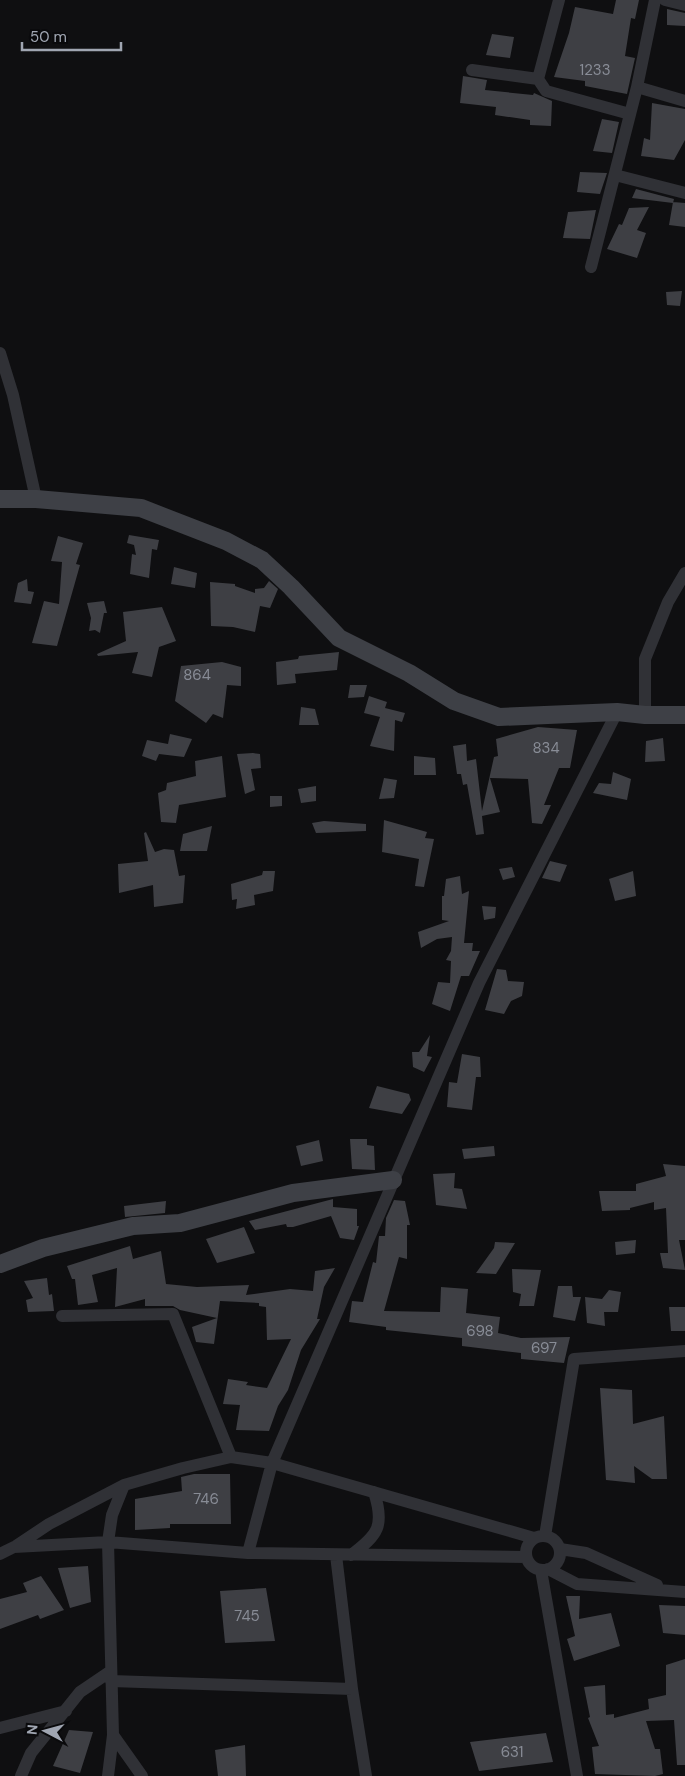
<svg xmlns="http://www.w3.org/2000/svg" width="685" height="1776" font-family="'DM Sans',sans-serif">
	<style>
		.building { fill: #3e3f44 }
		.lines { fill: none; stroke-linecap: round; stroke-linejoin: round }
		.street { stroke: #303136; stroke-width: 12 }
		.secondary { stroke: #3e4046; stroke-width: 18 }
		.labels { text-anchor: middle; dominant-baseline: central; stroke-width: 4.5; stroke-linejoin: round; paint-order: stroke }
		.number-label { font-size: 15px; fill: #888c96 }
	</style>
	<rect width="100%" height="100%" fill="#0f0f11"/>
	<!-- building -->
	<path class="building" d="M616 0H639L635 19 631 18 625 56 635 58 627 94 585 86V81L554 77 569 33 575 7 613 14Z
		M667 9 685 13V26L667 25Z
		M492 34 514 37 510 58 486 55Z
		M463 76 487 80 485 90 533 95 534 93 552 101 551 126 530 125V120L495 115 496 107 460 103Z
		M652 103 685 109V140L674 160 641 156 644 138 650 140Z
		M602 119 619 122 612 153 593 151Z
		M580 172 607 173 600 194 577 192Z
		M636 189 674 199 673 203 632 198Z
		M673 202 685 203V227L669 225Z
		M649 207 637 230 646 233 637 258 607 249 619 224 622 225 629 208Z
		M596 210 590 239 563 238 568 212Z
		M682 291 680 306 667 305 666 292Z
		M129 535 159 540 157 550 152 549 149 578 130 574 132 554 136 555 134 545 127 543Z
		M58 536 83 543 76 564 80 565 57 646 32 643 44 601 59 604 62 562 51 561Z
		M174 567 197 573 195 588 171 584Z
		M27 579 28 591 34 592 31 604 14 602 18 583Z
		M269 581 278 589 270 608 260 606 255 632 233 627 211 626 210 582 235 584V586L255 593V589L264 588Z
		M104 601 107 613H104L100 633 95 630 89 631 91 618 87 603Z
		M162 607 176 641 159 647 152 677 132 673 138 652 98 656 97 654 126 641 123 612Z
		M339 652 337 670 295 674 296 683 277 685 276 662 298 659 299 656Z
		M222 662 241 667V686L227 685 223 718 213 714 206 723 175 701 181 666Z
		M350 685H367L364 697 348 698Z
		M369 696 387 702 385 708 405 713 402 722 395 720 394 751 370 746 380 717 364 713Z
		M301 707 315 709 319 725H299Z
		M538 727 577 730 570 768H559L544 805H551L542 824 532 823 528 779 490 778 500 812 482 816 484 834 476 835 467 784 463 785 461 774H457L453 746 466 744 467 761 476 759 482 811 494 757 498 756 496 739Z
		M170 734 192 739 184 757 159 754 156 761 142 756 147 740 168 744Z
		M663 738 665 761 645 762 646 741Z
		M253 753 260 754 261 768 251 769 255 790 245 794 237 754Z
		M222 756 226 797 179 805 176 823 161 822 158 793 166 790 167 783 196 776 195 761Z
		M414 756 435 758 436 775H414Z
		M613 772 631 779 627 800 593 793 599 783 611 784Z
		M384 778 397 780 394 798 379 799Z
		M316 786V801L301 803 298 789Z
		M270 796H282V806L270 807Z
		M384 820 427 832 425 838 434 839 424 887 415 886 419 859 382 852Z
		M324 821 366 824V831L316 833 312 823Z
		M212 826 207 851H180L183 834Z
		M146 832 155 852 164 849 174 850 179 876 185 875 183 903 154 907 153 885 119 893 118 864 148 861 144 833Z
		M550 861 567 865 560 882 542 878Z
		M512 867 515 877 503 880 499 869Z
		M263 871H275L273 891 254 895 255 905 236 909 237 899 232 900 231 884 262 875Z
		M633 871 636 896 615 901 609 879Z
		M460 876 462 894 469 891 464 943H473L472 951H480L469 976H461L450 1011 432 1004 438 982 450 983 451 961 446 960 451 951 452 937 437 939 421 948 418 932 449 921 442 920V896H444L446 879Z
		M482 906 496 907 495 918 484 920Z
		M497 969 506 970 508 981 524 982 522 996 511 1001 504 1014 485 1010Z
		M430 1035 427 1056 432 1057 424 1072 413 1067 412 1052H419Z
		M462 1054 480 1057 481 1077H476L472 1110 447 1107 449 1082 457 1083Z
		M377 1086 409 1094 411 1100 402 1114 369 1108Z
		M350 1139H367V1145L374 1146 375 1170 352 1169Z
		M319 1140 323 1161 301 1166 296 1146Z
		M494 1146 495 1156 464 1159 462 1149Z
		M663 1164 685 1166V1240H679L685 1270 663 1268 660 1253H668L666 1208 654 1210V1202L630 1208V1210L602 1211 599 1191H636V1184L666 1176Z
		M455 1173 454 1188 462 1189 467 1209 436 1205 433 1174Z
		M333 1199V1207L357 1209V1226H359L354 1240 340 1238 331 1216 293 1227H287L286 1224 255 1230 249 1221Z
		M394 1200 405 1201 410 1225H407V1259L399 1257 384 1311 440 1312 441 1287 468 1289 466 1313 500 1317 498 1333 521 1338 570 1337 564 1363 521 1359V1353L462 1346V1338L386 1330V1327L349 1322 352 1301 363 1302 373 1262 376 1263 379 1236H385L386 1218Z
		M166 1201 165 1213 125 1217 124 1206Z
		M244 1227 255 1253 217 1263 206 1239Z
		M636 1240 635 1253 616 1255 615 1242Z
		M495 1242 515 1243 496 1274 476 1273 494 1248Z
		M130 1246 133 1259 161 1251 166 1284 197 1287 249 1285 246 1295 290 1289 313 1291 315 1271 335 1268 324 1287 317 1319H320L301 1350 288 1390 278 1406 269 1431 236 1430 240 1405 223 1404 228 1379 248 1382 246 1385 267 1388 291 1339 267 1340 266 1307 259 1306V1303L220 1301 214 1344 196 1342 192 1327 217 1318 180 1310 173 1306H145V1299L115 1307 117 1268 92 1275 98 1302 78 1305 75 1279H72L67 1266Z
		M512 1269 541 1270 534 1306H519L521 1294 513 1292Z
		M47 1278 49 1295 52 1294 54 1311 28 1312 26 1300 33 1298 24 1281Z
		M558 1286H572L573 1297H581L575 1321 553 1317Z
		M609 1290 621 1292 618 1312H604L605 1326 587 1323 585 1297 602 1299Z
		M669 1307H685V1331H671Z
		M600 1388 632 1390 633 1424 664 1416 667 1479H652L634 1466 635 1483 606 1480Z
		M194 1474H230L231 1524H170V1528L135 1530V1499L182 1491 181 1477Z
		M88 1566 91 1602 70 1608 58 1568Z
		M41 1576 64 1610 40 1619 38 1615 0 1629V1599L27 1592 23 1583Z
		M266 1588 275 1641 225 1643 220 1591Z
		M566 1596H580L579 1619 611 1613 620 1646 574 1661 567 1639 575 1636Z
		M659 1605 685 1606V1635L663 1633Z
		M685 1659V1765H677L674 1720 646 1721 655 1749H660L663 1774 655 1776 595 1774 592 1747 599 1746 588 1718 590 1717 584 1687 605 1685 606 1715 614 1714V1718L649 1709 648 1699 666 1695V1665Z
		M69 1730 93 1732 80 1773 53 1766Z
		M546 1733 553 1762 479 1771 470 1742Z
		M245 1745 246 1776H218L215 1750Z"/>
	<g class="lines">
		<!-- street -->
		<path class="street" d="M665 0 685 5
			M472 70 538 79 546 91 630 114
			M538 79 559 0
			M637 87 685 101
			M615 175 685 193
			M591 267 637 87 655 0
			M0 353 13 395 36 499
			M645 715V659L668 602 685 573
			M62 1316 173 1314 231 1457
			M526 1553a17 17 0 1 1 34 0a17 17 0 1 1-34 0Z
			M545 1536 574 1359 685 1351
			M534 1538 272 1463 479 983 617 712
			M16 1546 49 1524 124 1485 183 1468 231 1457 272 1463 248 1553
			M560 1549 586 1553 657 1585
			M0 1554 14 1547 108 1542 248 1553 526 1557
			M336 1555 352 1689 366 1776
			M351 1555C378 1535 385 1526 374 1492
			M548 1569 577 1584 685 1592
			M541 1570 577 1776
			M111 1681 352 1689
			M0 1728 66 1711
			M113 1735 108 1542 112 1515 124 1485
			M21 1776 31 1753 80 1692 111 1671
			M108 1776 113 1735 142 1776"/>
		<!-- secondary -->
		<path class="secondary" d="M0 499H36L141 508 226 541 262 560 291 587 339 638 409 673 454 701 499 717 617 712 645 715H685
			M0 1264 43 1248 133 1226 180 1223 293 1193 393 1180"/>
	</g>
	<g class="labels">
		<!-- number labels -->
		<g class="number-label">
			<text x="595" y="70">1233</text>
			<text x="197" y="675">864</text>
			<text x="546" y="748">834</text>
			<text x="480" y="1331">698</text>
			<text x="544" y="1348">697</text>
			<text x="206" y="1499">746</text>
			<text x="247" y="1616">745</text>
			<text x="512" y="1752">631</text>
		</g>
	</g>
	<!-- north arrow -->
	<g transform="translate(45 1731) rotate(276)" stroke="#0a0a0c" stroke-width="4" paint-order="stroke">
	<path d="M0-4L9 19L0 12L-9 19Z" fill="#a0a6b2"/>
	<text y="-8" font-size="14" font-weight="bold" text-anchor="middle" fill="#a0a6b2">N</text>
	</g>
	<!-- scale -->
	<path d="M22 42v8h99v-8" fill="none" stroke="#a0a6b2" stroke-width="2.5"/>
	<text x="30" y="42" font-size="15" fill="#a0a6b2" stroke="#0a0a0c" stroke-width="4" paint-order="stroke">50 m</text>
</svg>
